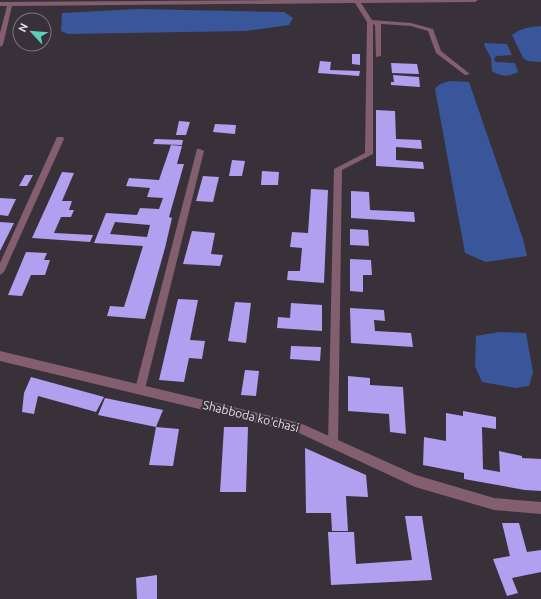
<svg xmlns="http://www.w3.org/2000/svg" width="541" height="599" font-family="Ubuntu,sans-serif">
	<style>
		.water { fill: #39569a }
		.building { fill: #b19ff0; fill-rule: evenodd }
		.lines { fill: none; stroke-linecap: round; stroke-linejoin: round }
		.lane { fill: #835e6e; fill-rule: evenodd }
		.street { fill: #835e6e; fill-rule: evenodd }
		.labels { text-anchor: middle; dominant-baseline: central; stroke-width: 4; stroke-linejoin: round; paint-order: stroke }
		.street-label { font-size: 12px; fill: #e3dfe4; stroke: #383139 }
	</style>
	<rect width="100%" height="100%" fill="#383139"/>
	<!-- water -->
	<path class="water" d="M138 9 284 12 293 18 289 25 246 31 68 34 61 31 62 13Z
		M541 26V62L528 61 523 58 512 35C521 28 530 27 541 26Z
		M485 43 507 44 512 55 496 56 494 60 496 62 515 63 518 72C508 77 501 77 492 71L491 58 484 45Z
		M450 81 469 82 523 239 527 256 486 262 465 253 435 89 440 84Z
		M499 332 526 333 533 372 529 386 516 388 482 382 475 366 476 336Z"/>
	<!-- building -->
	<path class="building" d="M352 54H360V65L352 64Z
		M320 61 331 62 330 70 360 71 359 76 318 73Z
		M391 63 417 64 419 74 392 73Z
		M393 75 419 77 420 87 391 85V82H394Z
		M376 110 395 111 396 139 421 140 422 149 396 147V160L423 162 424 169 376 166Z
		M179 121 190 122 186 135H176Z
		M215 124 236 125 235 134 213 132Z
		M155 139 183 140 182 145 153 144Z
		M171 145 182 146 177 164H184L169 217 172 218 165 248 145 319 107 316 110 306 124 307 143 246 94 243 106 213 137 215 140 208 159 209 163 198 147 197 150 188 126 186 129 178 159 180ZM115 222 150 225 147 237 110 234Z
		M232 160 245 161 242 176H229Z
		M262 171 279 172 278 185H261Z
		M62 172 74 173 62 201H72L69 210H74L71 217H61L54 233 93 235 90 242 32 238Z
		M25 175H33L27 186H19Z
		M203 176 219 177 213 202 196 201Z
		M311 189 328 190 324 283 287 280 288 271H300L302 248 290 247 292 232 308 233Z
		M351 191 369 192 370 210 414 212 415 222 351 218Z
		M0 198 16 199 8 216 0 215Z
		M0 222 14 223 0 251Z
		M350 229 368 230 369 246 350 245Z
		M192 231 215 233 211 254 223 255 220 266 183 264Z
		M26 252 47 253 44 260H50L45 275H31L22 296 8 295Z
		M350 259 371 260 372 275H363V292L350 291Z
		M178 299 198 300 190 340 205 341 202 359 189 358 184 382 159 380Z
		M235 302 251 303 246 343 228 341Z
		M291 303 322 305V331L277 328 278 317 290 318Z
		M350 308 384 310 385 321 374 320 375 331 411 333 413 347 351 343Z
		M291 346 321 347 320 361 290 359Z
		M245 370 259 371 256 396 241 395Z
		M348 376 370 378V385L403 387 406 434 390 432 389 414 348 411Z
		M31 377 104 397 96 412 38 396 34 414 22 412 24 393Z
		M105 398 163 410 156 427 98 415Z
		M463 411 496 417V429L482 427 483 469 500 472 499 451 522 456V458L541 459V491L525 490 464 479V473L423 465 424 437 446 441V413L463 416Z
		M156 427 179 429 173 466 149 465Z
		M224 427H248L246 492H220Z
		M305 448 366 475 368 497 346 496 348 531H332L331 513H306Z
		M405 516H422L432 580 331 585 328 532H354L356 564 412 560Z
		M502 523H519L527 552 541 550V572L512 578 518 593 507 596 493 559 510 556Z
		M157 575V599H137L136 578Z"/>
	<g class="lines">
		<!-- lane -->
		<path class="lane" d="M281 0H478L475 2 361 3 372 20 411 23 433 29 441 51 470 74 465 75 436 53 428 31 411 26 381 24V56L376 57 375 25 373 24V154L342 170 338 443 337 447 333 448 329 447 328 443 334 169 365 153 367 22 355 3 12 6 3 45 0 47V33L7 6H0V2Z
			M57 137H63L64 139 4 272 0 275V263Z
			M197 149H200L204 151 145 389 144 392 140 393 136 392 135 389Z"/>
		<!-- street -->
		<path class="street" d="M0 351 300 423 416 475 494 498 541 502V514L494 510 415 487 299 433 0 361Z"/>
	</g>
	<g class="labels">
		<!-- street labels -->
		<g class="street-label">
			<text transform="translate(251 416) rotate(14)">Shabboda koʻchasi</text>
		</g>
	</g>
	<!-- north arrow -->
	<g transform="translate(32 32) rotate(296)"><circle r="19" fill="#383139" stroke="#7c777d"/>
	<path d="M0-3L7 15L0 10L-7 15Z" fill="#5cceba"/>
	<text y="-6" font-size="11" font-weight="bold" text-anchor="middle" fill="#e3dfe4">N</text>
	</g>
</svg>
